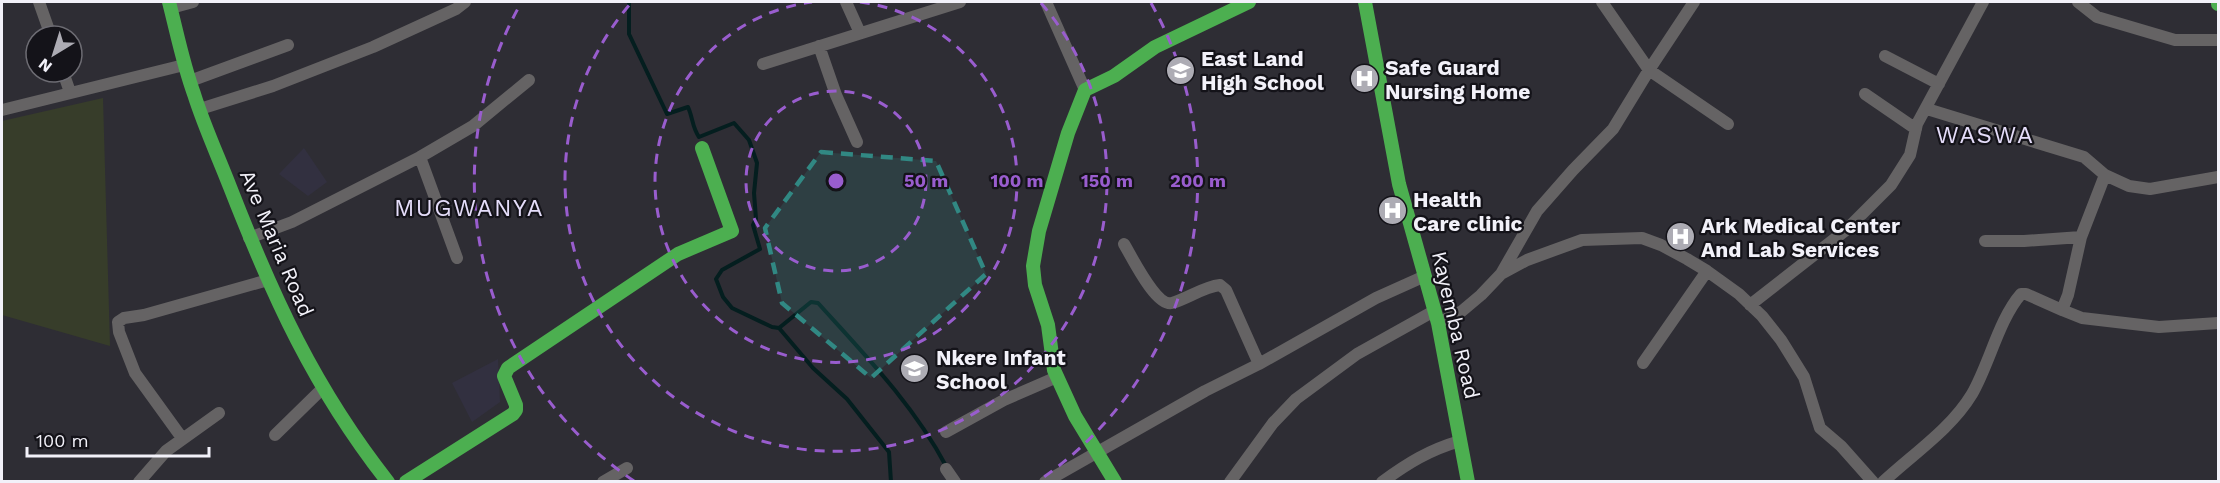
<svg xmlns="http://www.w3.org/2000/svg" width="2220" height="483" font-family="'Work Sans',sans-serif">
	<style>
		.built { fill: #323040 }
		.green { fill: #373d2a }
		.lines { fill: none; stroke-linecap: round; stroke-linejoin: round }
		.stream { stroke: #041e1f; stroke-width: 4 }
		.street { stroke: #656364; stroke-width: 12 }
		.fast { stroke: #4caf50; stroke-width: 14 }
		.marked { fill: #318883; fill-opacity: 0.2; stroke: #318883; stroke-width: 4.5; stroke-dasharray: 12 8; stroke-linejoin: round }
		.ring { fill: none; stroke: #995dce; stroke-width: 3; stroke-dasharray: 10 8 }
		.labels { text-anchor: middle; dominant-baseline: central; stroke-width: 4.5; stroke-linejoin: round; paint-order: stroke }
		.poi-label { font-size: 21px; font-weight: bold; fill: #f2f1f9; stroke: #141319; text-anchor: start }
		.street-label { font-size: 21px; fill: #f2f1f9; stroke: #141319 }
		.quarter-label { font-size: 24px; letter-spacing: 1.5px; fill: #e5ddfa; stroke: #141319 }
		.centre { fill: #995dce; stroke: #141319; stroke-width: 3 }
		.ring-label { font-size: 18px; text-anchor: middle; font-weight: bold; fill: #995dce; stroke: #141319; stroke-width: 4.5; stroke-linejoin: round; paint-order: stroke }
	</style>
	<rect width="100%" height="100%" fill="#2e2d34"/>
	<!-- built -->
	<path class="built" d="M304 148 327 182 308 196 279 174Z
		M498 359 500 402 472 422 452 383Z"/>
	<!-- green -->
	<path class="green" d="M103 98 110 346 2 315V121Z"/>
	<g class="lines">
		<!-- stream -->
		<path class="stream" d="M629 2V34L667 114 688 107C693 118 692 127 699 137L734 123 749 140 757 163 754 193 756 219 753 225 760 249 722 270 716 279 723 297 732 308 772 327 779 328 811 302 818 303C864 354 913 404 946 466
			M779 328 813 368 847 399 889 452 891 482"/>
		<!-- street -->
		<path class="street" d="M39 2 51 36
			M846 2 860 33
			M1046 2 1085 90
			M1602 2 1649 70 1728 124
			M2078 2 2097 17 2175 40H2218
			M171 8 193 2
			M819 46 836 95 857 142
			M1885 56 1939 84
			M763 64 960 2
			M63 72 70 92
			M190 81 288 45
			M1865 94 1916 129
			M200 109 273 86 373 47 456 9 465 2
			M1927 109 2084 157 2105 175 2129 186 2150 189 2218 177
			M2 110 184 65
			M420 157 457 258
			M249 238 292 222 420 157 473 126 529 80
			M1985 241H2024L2081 237
			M1124 244C1132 257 1156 307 1172 303 1189 298 1203 287 1220 285L1226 290 1259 364
			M1501 274 1527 260 1582 240 1642 238 1661 245 1687 259 1707 271 1739 294 1762 316 1781 340 1804 377 1820 428 1841 446 1873 482
			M1750 305 1846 230 1891 185 1910 155 1917 124 1983 2
			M2062 310 2082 318 2159 327 2218 323
			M1438 323 1462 311 1481 295 1501 274 1537 211 1573 170 1613 129 1649 70 1694 2
			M1643 363 1707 271
			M946 432 1004 400 1057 377
			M275 435 322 389
			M182 438 135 373 119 332 118 322 124 318 144 315 268 280
			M946 469 955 482
			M139 482 166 451 219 413
			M603 482 627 468
			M1045 482 1205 391 1259 364 1376 298 1425 276
			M1230 482 1273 423 1296 399 1357 354 1434 311
			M1382 482C1408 463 1429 450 1460 441
			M1883 482C1913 454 1951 429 1972 394 1989 365 1999 319 2021 294H2026L2062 310 2068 295 2081 237 2105 175"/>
		<!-- fast -->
		<path class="fast" d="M169 2C177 33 183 64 194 94 204 126 218 156 230 187 273 297 314 388 388 482
			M1365 2 1399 184 1438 323 1468 482
			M2218 2V4
			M406 482 513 414 516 410V405L504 376 508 368 678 254 732 231 702 148
			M1115 482 1075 416 1054 370 1048 325 1035 285 1033 266 1039 231 1068 133 1085 90 1114 76 1155 47 1249 2"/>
	</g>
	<!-- marked area -->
	<path class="marked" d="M821 152 936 161 986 274 871 378 782 303 765 228Z"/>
	<!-- distance rings -->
	<g class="ring">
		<circle cx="836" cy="181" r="90"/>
		<path d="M860 2A181 181 0 1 1 812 2"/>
		<path d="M1041 3A271 271 0 1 1 631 3"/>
		<path d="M634 481A362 362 0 0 1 521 3M1151 3A362 362 0 0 1 1038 481"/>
	</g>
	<!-- icons -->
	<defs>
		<symbol id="school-disc" viewBox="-11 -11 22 22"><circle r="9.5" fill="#adacb4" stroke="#141319"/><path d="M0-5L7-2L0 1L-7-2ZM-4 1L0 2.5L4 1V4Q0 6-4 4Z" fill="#fff"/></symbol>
		<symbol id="hospital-disc" viewBox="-11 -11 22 22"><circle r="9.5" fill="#adacb4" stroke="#141319"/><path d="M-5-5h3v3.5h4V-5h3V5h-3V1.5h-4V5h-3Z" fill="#fff"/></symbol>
	</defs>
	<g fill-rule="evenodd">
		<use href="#school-disc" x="1164" y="54" width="33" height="33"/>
		<use href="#hospital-disc" x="1348" y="62" width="33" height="33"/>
		<use href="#hospital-disc" x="1376" y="194" width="33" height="33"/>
		<use href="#hospital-disc" x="1664" y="220" width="33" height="33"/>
		<use href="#school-disc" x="898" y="352" width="33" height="33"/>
	</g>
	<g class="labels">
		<!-- poi labels -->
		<g class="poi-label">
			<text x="1201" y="58">East Land<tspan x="1201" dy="24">High School</tspan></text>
			<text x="1385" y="67">Safe Guard<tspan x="1385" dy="24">Nursing Home</tspan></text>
			<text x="1413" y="199">Health<tspan x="1413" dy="24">Care clinic</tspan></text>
			<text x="1701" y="225">Ark Medical Center<tspan x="1701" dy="24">And Lab Services</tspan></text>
			<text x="936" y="357">Nkere Infant<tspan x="936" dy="24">School</tspan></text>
		</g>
		<!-- street labels -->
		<g class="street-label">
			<text transform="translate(277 243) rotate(67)">Ave Maria Road</text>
			<text transform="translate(1456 325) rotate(77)">Kayemba Road</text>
		</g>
		<!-- quarter labels -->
		<g class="quarter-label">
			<text x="1985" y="135">WASWA</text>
			<text x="469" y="208">MUGWANYA</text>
		</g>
	</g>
	<circle cx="836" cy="181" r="9" class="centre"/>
	<g class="ring-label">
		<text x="926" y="187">50 m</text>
		<text x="1017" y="187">100 m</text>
		<text x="1107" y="187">150 m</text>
		<text x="1198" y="187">200 m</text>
	</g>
	<!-- border -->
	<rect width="2220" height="483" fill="none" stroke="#f2f1f9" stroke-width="6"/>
	<!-- north arrow -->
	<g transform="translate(54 54) rotate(218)"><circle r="28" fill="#141319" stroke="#6d6c73" stroke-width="1.5"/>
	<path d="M0-4.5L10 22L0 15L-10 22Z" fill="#adacb4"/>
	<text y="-9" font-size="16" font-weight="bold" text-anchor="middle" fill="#f2f1f9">N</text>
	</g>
	<!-- scale -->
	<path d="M27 447v9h182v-9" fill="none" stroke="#f2f1f9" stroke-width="3"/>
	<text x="36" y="447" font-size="18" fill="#f2f1f9" stroke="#141319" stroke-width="4.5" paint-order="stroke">100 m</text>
</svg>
